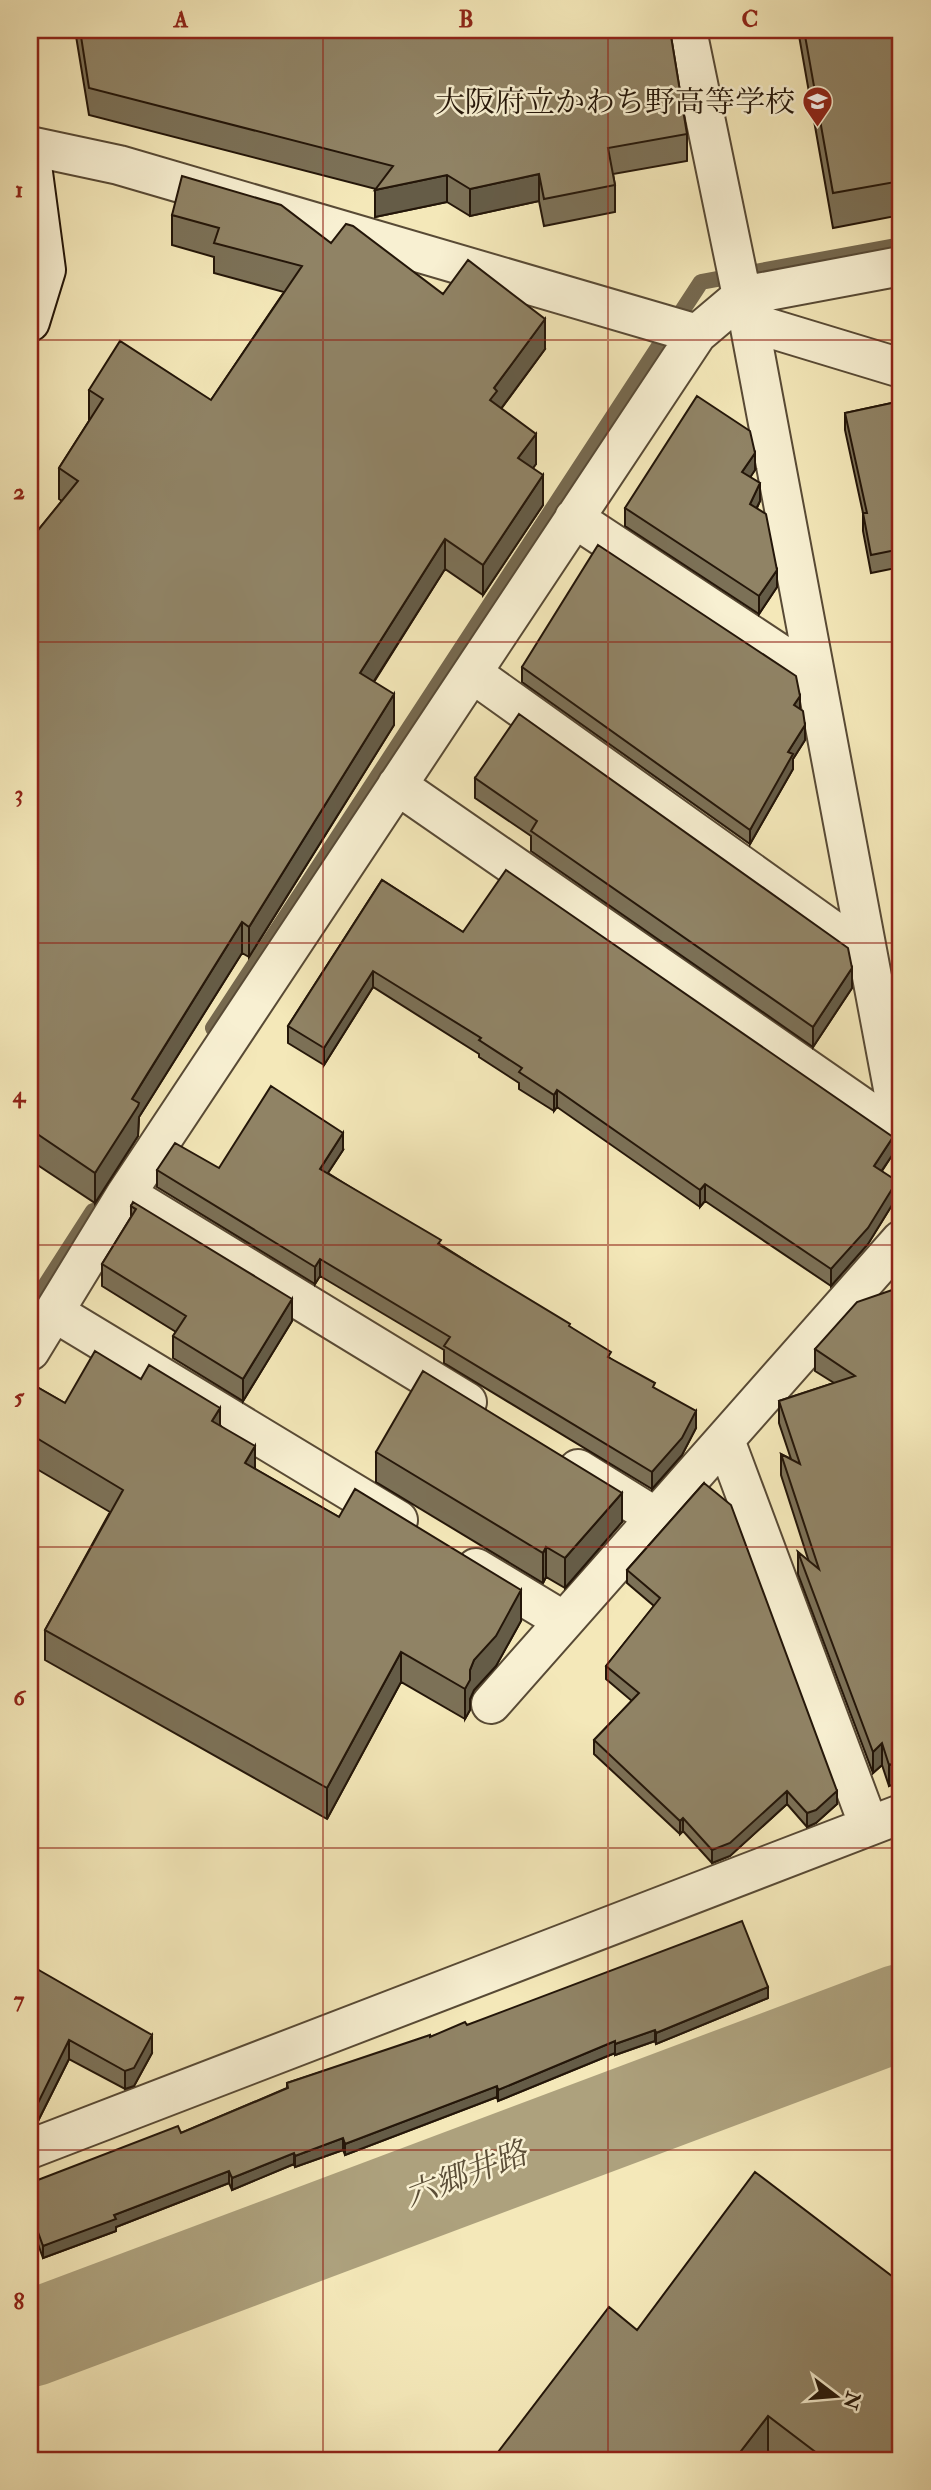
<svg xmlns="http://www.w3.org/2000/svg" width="931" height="2490" font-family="'IM FELL Double Pica','Noto Serif JP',serif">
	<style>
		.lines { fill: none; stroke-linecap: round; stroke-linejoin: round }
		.stream { stroke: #76694f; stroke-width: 16 }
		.river { stroke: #ada17d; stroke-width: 96 }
		.street-casing { stroke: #584a35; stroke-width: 42 }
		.secondary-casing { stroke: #241609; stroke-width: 42 }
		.street { stroke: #f8f0d2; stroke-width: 38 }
		.secondary { stroke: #f8f0d2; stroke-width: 38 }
		.wall { fill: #7c7157; stroke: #241609; stroke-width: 2 }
		.shaded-wall { fill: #655c47; stroke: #241609; stroke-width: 2 }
		.building { fill: #908365; stroke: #241609; stroke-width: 2 }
		.grid { fill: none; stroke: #8f2418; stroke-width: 2; stroke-opacity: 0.55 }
		.labels { text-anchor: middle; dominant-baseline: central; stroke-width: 5; stroke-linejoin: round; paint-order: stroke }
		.poi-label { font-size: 30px; fill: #241609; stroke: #f8f0d2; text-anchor: end }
		.water-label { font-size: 32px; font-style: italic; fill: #5b4e37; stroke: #f8f0d2 }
		.neatline { fill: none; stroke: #8f2418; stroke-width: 2.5 }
		.grid-label { font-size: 23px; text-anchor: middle; font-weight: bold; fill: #8f2418 }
	</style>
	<rect width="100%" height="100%" fill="#f4e8b9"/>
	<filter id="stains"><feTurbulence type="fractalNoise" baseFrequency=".00286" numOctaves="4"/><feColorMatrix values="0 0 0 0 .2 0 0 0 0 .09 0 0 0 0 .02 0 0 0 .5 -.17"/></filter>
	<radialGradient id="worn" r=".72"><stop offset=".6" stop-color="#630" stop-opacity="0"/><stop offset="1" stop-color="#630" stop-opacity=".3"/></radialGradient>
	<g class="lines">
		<!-- stream -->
		<path class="stream" d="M213 1028 701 282 901 245
			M30 1309 93 1211"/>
		<!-- river -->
		<path class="river" d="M30 2339 901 2012"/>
		<defs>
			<path id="street" d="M687 30 742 296 749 322 901 1131
				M30 146 119 165 697 334
				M749 322 901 368
				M574 518 815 677
				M472 673 867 955
				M397 785 901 1134
				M126 1194 467 1402
				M54 1312 398 1520
				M30 1351 126 1194 697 334 742 296 901 266
				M725 1440 869 1826
				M578 1469 657 1518
				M476 1568 564 1621
				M491 1704 901 1240
				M30 2149 901 1814"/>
			<path id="secondary" d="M30 150 46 270 30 322"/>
		</defs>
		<!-- street casing -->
		<use href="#street" class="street-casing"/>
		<!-- secondary casing -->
		<use href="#secondary" class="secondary-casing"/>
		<!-- street -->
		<use href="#street" class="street"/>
		<!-- secondary -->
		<use href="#secondary" class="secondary"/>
	</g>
	<!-- wall -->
	<path class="wall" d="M75 30H670L687 134V161L613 174 615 185V212L544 226 539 201 470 216 447 202 375 217 376 189 89 115Z
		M798 30H901V215L833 228Z
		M172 215 331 243 443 294 545 349 501 409 536 464 533 468 543 505 483 595 445 569 374 682 394 725 249 957 242 953 146 1106 139 1117 138 1136 95 1203 30 1160V540L62 501 59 499V468L89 421V390L211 400 284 292 214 273V257L172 245Z
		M901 401V567L871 573 863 531V513L845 430V413Z
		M755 470 750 477 760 501 757 508 777 587 759 614 625 526V508Z
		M522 667 800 709 805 740 793 759V769L750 844 522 682Z
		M475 778 852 988 813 1047 531 851V836L475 798Z
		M382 880 463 932 893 1154 882 1171 897 1197 868 1244 831 1286 705 1201 700 1207 557 1107 554 1111 519 1089V1083L479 1057V1054L373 987 324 1065 288 1043V1026Z
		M343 1150 328 1173 570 1327 611 1359 655 1389 696 1428 682 1455 652 1489 444 1363V1350L320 1276 315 1284 157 1187V1170L219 1168Z
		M131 1206 292 1321 243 1401 173 1358V1336L176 1332 102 1286V1264L131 1217Z
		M901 1287 889 1786 882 1765 873 1773 798 1574V1552L809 1562 781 1475V1454L791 1459 779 1423V1401L834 1383 815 1371V1349Z
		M30 1383 65 1403 220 1425 255 1469 521 1621 496 1666 474 1690 470 1699V1710L465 1719 401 1682 327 1819 45 1660V1630L110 1512 30 1465Z
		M376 1452 622 1522 565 1588 546 1577 543 1583 376 1482Z
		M704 1483 837 1804 816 1823 807 1827 787 1804 730 1856 712 1863 683 1831 680 1834 594 1754V1740L632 1701 606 1679V1666L654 1606 627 1583V1570Z
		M30 1965 152 2053 134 2086 125 2089 69 2059 37 2123Z
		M768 1998 656 2044 655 2041 615 2055V2053L498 2101 497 2097 345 2155 343 2150 295 2167 294 2164 232 2190 229 2183 116 2227V2231L43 2258 30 2222V2183L181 2133 287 2088V2083L467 2025Z
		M637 2330 901 2460H780L768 2451Z"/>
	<!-- shaded-wall -->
	<path class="shaded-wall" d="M539 174V201L470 216V189Z
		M447 175V202L375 217V190Z
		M545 319V349L497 414 490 400 494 388Z
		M536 434V464L518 488V458Z
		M755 453V470L742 490V472Z
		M543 475V505L483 595V565Z
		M760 483V501L750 521V504Z
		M445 539V569L360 703V673Z
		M777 570V587L759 614V596Z
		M394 694V725L249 957V927Z
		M800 696V711L794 705Z
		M805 725V740L793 759V769L750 844V830L788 752Z
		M242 922V953L139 1117 138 1136 95 1203V1173L132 1099Z
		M852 968V988L813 1047V1027Z
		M373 971V987L324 1065V1048Z
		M557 1090V1107L554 1111V1095Z
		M343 1133V1150L320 1185V1169Z
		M893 1137V1154L874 1182V1166Z
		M897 1181V1197L868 1244 831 1286V1269Z
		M705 1184V1201L700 1207V1190Z
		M320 1259V1276L315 1284V1267Z
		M292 1299V1321L243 1401V1379Z
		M220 1408V1438L212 1421Z
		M696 1411V1428L682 1455 652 1489V1472Z
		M255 1446V1476L245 1463Z
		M622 1493V1522L565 1588V1558Z
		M546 1547V1577L543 1583V1553Z
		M521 1590V1621L496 1666 474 1690 470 1699V1710L465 1719V1689L470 1670 474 1660Z
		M401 1652V1682L327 1819V1788Z
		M882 1743V1765L873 1773V1752Z
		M901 1761V1782L889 1786V1765Z
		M787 1791V1804L730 1856 712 1863V1850Z
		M837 1791V1804L816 1823 807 1827V1813Z
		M683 1818V1831L680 1834V1821Z
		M768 1987V1998L656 2044V2033Z
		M655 2030V2041L615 2055V2044Z
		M152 2035V2053L134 2086 125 2089V2071Z
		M69 2040V2059L37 2123 30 2127V2108Z
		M615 2041V2053L498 2101V2090Z
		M497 2086V2097L345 2155V2144Z
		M343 2138V2150L295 2167V2156Z
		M294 2153V2164L232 2190V2178Z
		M229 2171V2183L116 2227V2231L43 2258V2246L114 2215Z
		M768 2416V2451L761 2460H734Z"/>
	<!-- building -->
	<path class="building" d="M80 30H670L687 134 608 148 615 185 544 199 539 174 470 189 447 175 375 190 393 166 89 88Z
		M804 30H901V181L833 193Z
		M182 176 281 205 331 243 346 224 353 226 443 294 468 260 545 319 494 388 497 391 490 400 536 434 518 458 543 475 483 565 445 539 360 673 394 694 249 927 242 922 146 1076 132 1099 139 1103 138 1106 95 1173 30 1129V540L78 481 59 468 103 399 89 390 120 341 211 400 302 266 214 243 219 228 172 215Z
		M697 396 750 431 755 453 742 472 760 483 750 504 766 514 777 570 759 596 625 508Z
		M901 401V549L871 555 863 513H867L845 413Z
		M598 545 796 676 800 696 794 705 803 711 805 725 788 752 793 754 750 830 522 667Z
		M519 714 848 948 852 968 813 1027 531 831 537 821 475 778Z
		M506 870 893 1137 874 1166 897 1181 868 1228 831 1269 705 1184 700 1190 557 1090 554 1095 519 1072 522 1068 479 1040 481 1038 373 971 324 1048 288 1026 382 880 463 932Z
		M271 1086 343 1133 320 1169 441 1240 438 1244 570 1324 569 1326 611 1352 608 1357 655 1383 653 1387 696 1411 682 1438 652 1472 444 1346 450 1337 320 1259 315 1267 157 1170 175 1143 219 1168Z
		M133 1202 292 1299 243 1379 173 1336 186 1316 102 1264 136 1209 131 1206Z
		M901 1287V1761L889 1765 882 1743 873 1752 798 1552 819 1569 781 1454 800 1464 779 1401 855 1376 815 1349 857 1302Z
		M95 1351 141 1379 149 1365 220 1408 212 1421 255 1446 245 1463 339 1517 355 1489 521 1590 496 1636 474 1660 470 1670V1680L465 1689 401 1652 327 1788 45 1630 123 1490 30 1434V1383L65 1403Z
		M423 1371 622 1493 565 1558 546 1547 543 1553 376 1452Z
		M704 1483 731 1505 837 1791 816 1810 807 1813 787 1791 730 1843 712 1850 683 1818 680 1821 594 1740 639 1693 606 1666 660 1598 627 1570Z
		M742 1921 768 1987 656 2033 655 2030 615 2044V2041L498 2090 497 2086 345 2144 343 2138 295 2156 294 2153 232 2178 229 2171 114 2215 116 2219 43 2246 30 2210V2183L178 2126 181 2133 288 2088 287 2083 430 2035V2037L465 2022 467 2025Z
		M30 1965 152 2035 134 2068 125 2071 69 2040 37 2105 30 2108Z
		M755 2172 901 2283V2460H826L768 2416 734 2460H492L609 2307 637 2330Z"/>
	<!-- grid -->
	<path class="grid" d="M323 30V2460M608 30V2460M30 340H901M30 642H901M30 943H901M30 1245H901M30 1547H901M30 1848H901M30 2150H901"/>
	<!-- icons -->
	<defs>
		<symbol id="school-pin" viewBox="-11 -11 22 30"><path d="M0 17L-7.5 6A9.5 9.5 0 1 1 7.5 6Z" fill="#8f2418" stroke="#f8f0d2"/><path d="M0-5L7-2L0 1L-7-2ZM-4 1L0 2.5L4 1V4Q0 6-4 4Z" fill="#fff"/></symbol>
	</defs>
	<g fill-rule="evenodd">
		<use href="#school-pin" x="800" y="84" width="35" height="47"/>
	</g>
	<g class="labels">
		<!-- poi labels -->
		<g class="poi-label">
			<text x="795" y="102">大阪府立かわち野高等学校</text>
		</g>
		<!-- water labels -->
		<g class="water-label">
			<text transform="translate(466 2175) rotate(-21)">六郷井路</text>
		</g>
	</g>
	<!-- margin -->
	<rect width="931" height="2490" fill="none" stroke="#f4e8b9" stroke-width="77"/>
	<!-- north arrow -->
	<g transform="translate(836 2396) rotate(106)" stroke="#f8f0d2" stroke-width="5" paint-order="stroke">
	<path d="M0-5L12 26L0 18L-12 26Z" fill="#241609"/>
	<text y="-10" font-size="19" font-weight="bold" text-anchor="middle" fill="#241609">N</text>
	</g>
	<rect x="38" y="38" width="854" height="2414" class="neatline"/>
	<g class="grid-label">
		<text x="181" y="27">A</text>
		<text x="466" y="27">B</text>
		<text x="750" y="27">C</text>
		<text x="19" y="197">1</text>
		<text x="19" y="499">2</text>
		<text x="19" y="801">3</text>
		<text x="19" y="1102">4</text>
		<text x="19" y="1404">5</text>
		<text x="19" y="1705">6</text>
		<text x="19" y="2007">7</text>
		<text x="19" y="2309">8</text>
	</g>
	<rect width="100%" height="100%" filter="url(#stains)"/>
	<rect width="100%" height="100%" fill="url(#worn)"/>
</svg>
